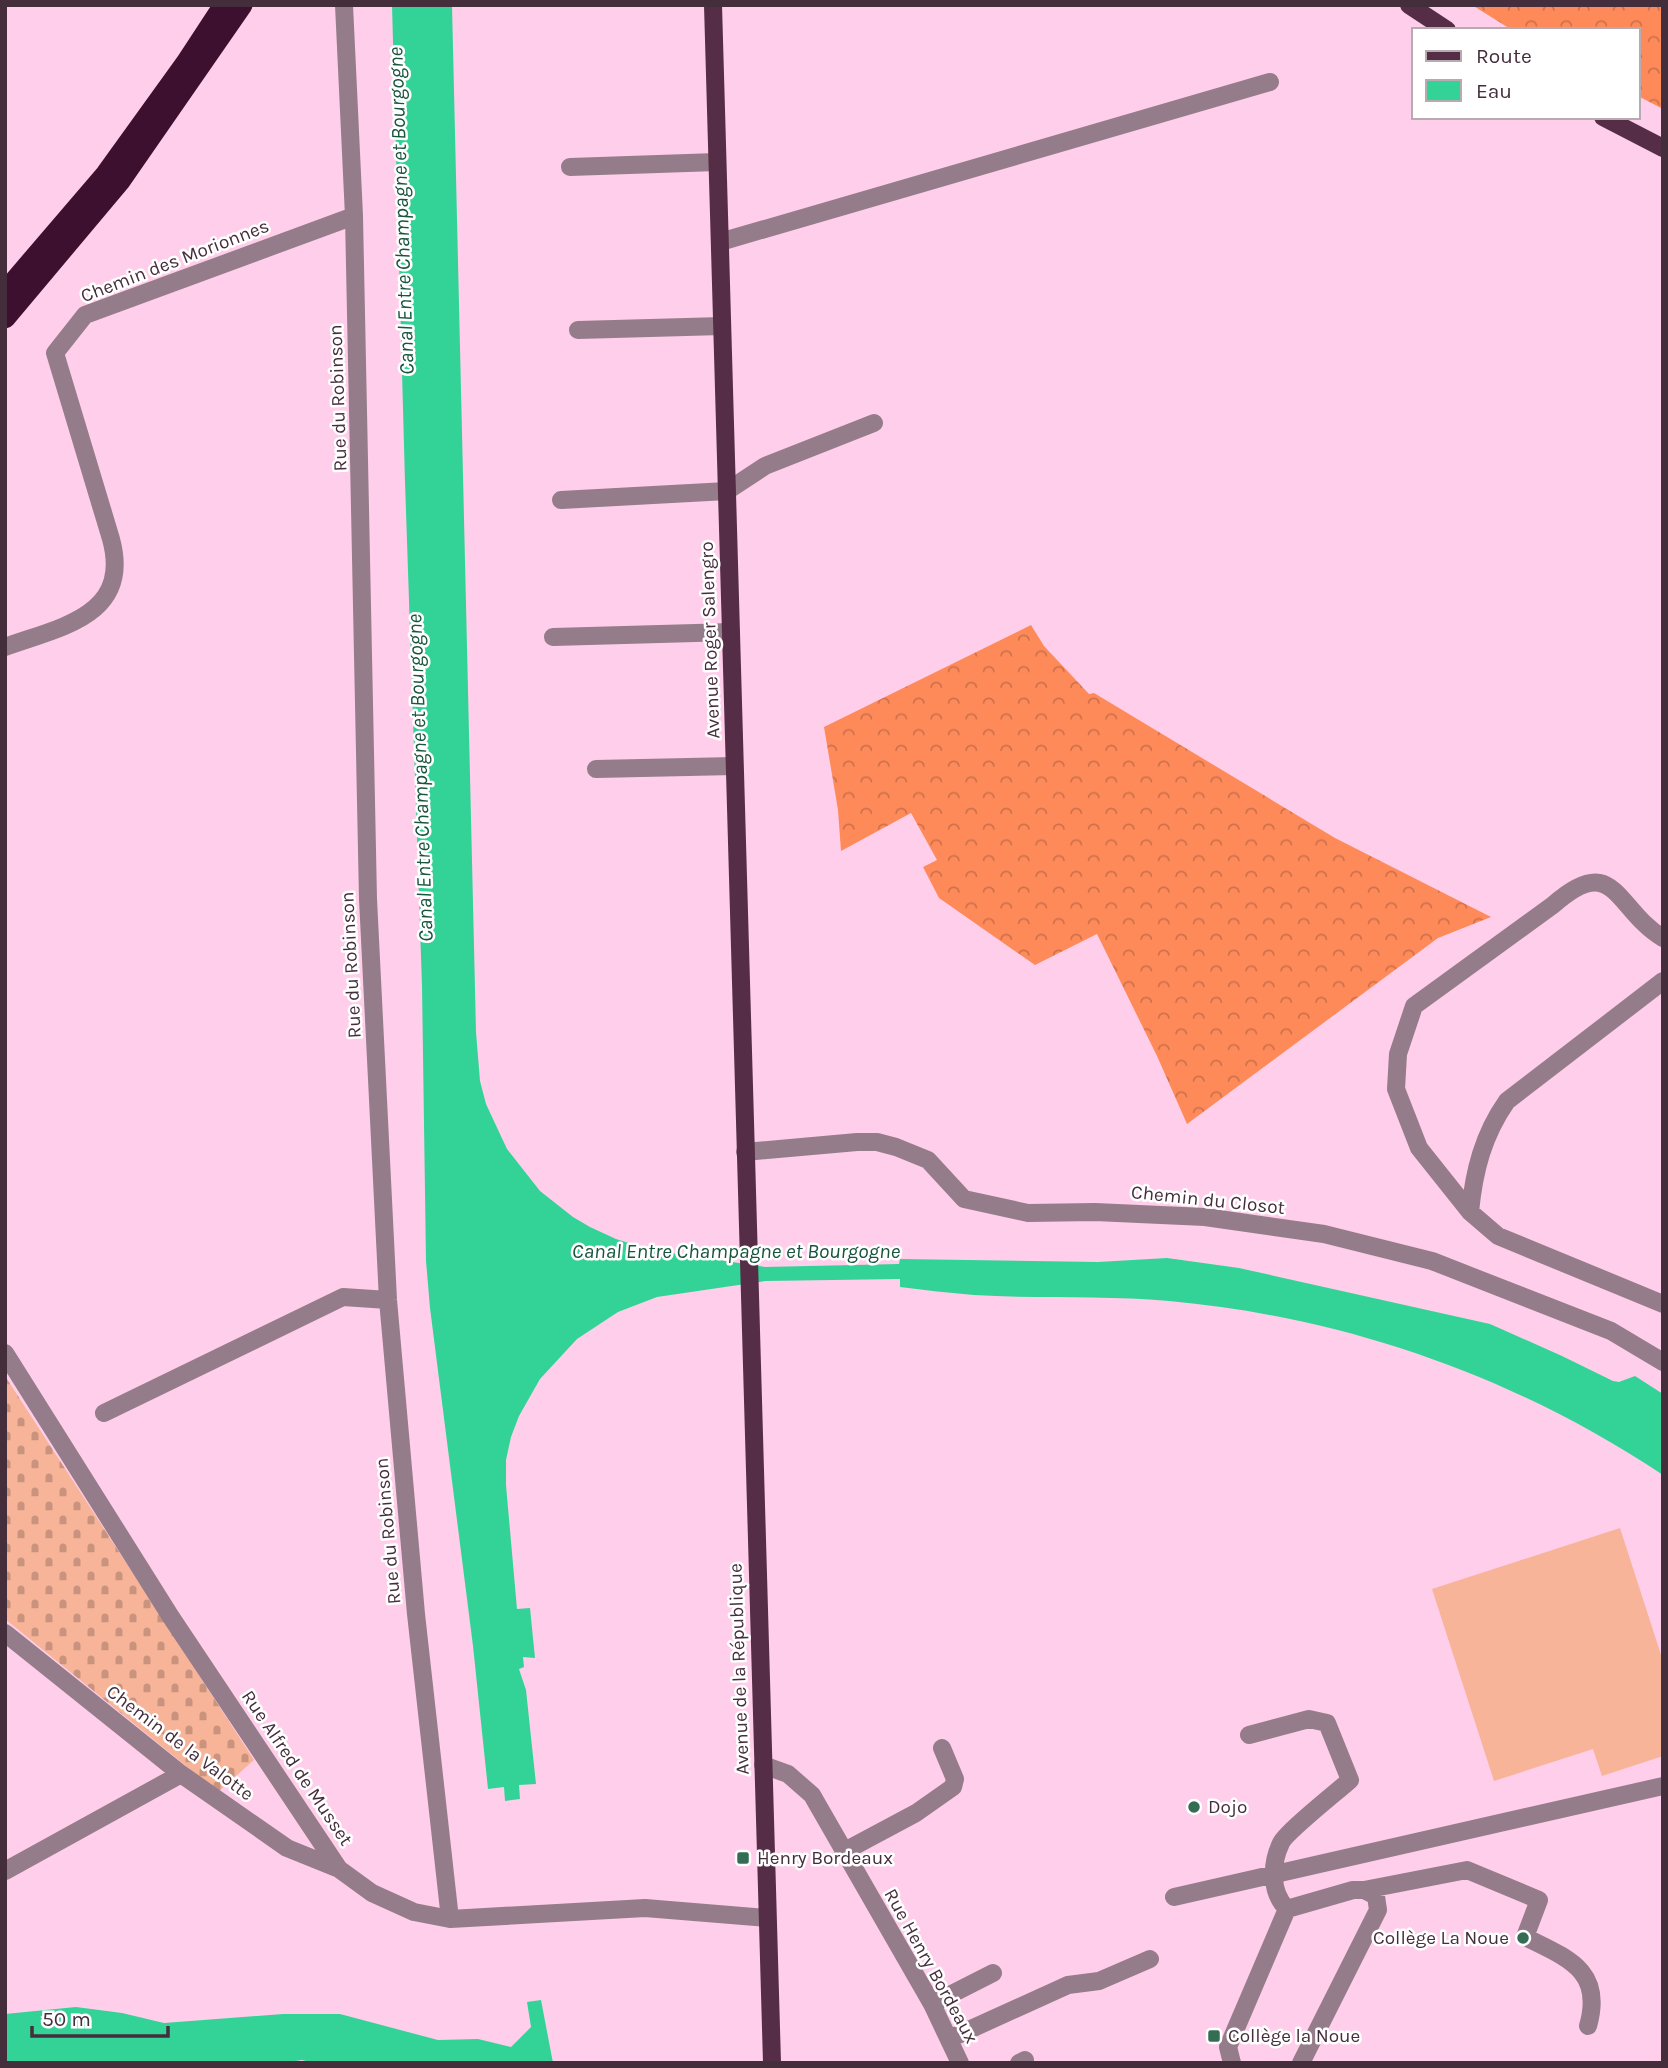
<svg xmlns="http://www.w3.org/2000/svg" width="1668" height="2068" font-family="Karla,sans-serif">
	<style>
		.forest { fill: url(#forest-crowns) }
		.cemetery { fill: url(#cemetery-stones) }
		.garden { fill: #f7b499 }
		.water { fill: #33d398 }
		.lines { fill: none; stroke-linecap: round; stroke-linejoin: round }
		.minor { stroke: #957c8a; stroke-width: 18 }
		.major { stroke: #552d46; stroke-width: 18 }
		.highway { stroke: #3e102f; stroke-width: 21 }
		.poi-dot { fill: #356c54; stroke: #fff; stroke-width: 2.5 }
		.labels { text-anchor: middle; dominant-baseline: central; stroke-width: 5; stroke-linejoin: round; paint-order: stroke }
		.street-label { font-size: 19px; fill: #452e3c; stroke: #fff }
		.poi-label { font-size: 19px; fill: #452e3c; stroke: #fff; text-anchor: start }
		.water-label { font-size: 21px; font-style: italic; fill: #19553d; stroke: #fff }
	</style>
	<defs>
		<pattern id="forest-crowns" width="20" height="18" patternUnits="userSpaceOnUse" patternTransform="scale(1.75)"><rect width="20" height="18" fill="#fe8a59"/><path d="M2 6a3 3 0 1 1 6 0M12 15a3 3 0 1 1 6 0" fill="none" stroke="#cf714b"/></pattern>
		<pattern id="cemetery-stones" width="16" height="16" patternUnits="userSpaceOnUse" patternTransform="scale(1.75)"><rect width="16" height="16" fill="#f7b499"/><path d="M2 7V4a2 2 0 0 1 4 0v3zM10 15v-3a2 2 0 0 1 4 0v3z" fill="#ca937e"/></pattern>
	</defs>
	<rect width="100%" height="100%" fill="#ffceea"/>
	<!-- forest -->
	<path class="forest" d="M1472 5H1663V109L1638 96V30H1512Z
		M1031 625 1044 646 1089 694 1094 693 1335 838 1491 917 1438 938 1187 1124 1157 1056 1097 934 1035 965 939 898 923 867 937 860 911 813 841 851 838 810 824 727Z"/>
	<!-- cemetery -->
	<path class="cemetery" d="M5 1376 254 1760 218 1792 5 1619Z"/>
	<!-- garden -->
	<path class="garden" d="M1620 1528 1663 1661V1756L1602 1776 1593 1749 1494 1781 1432 1589Z"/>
	<!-- water -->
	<path class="water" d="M392 5H452L476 1032 480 1081 486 1104 507 1149 540 1191 573 1217 590 1227 616 1239 651 1250 765 1267 899 1264 900 1259 1098 1262 1167 1258 1239 1268 1490 1324 1562 1356 1613 1381 1619 1382 1635 1376 1663 1394V1475C1516 1377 1346 1317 1169 1301 1104 1295 1039 1299 974 1295 949 1293 925 1290 900 1287V1279L765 1281 657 1297 618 1312 577 1339 540 1379 519 1416 511 1437 506 1460V1485L517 1609 530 1608 535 1658 523 1657 524 1667 519 1669 526 1690 536 1784 519 1785 520 1799 505 1801 504 1787 488 1789 473 1646 430 1308 426 1261 422 986 405 482Z
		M541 2000 553 2063H314L302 2060 283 2063H5V2014L76 2007 122 2013 164 2023 283 2014H340L438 2040 478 2039 511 2047 531 2027 527 2002Z"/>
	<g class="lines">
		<!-- minor -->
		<path class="minor" d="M344 5 354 216 368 899 388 1300 416 1614 450 1919
			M570 167 717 162
			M720 242 1270 82
			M578 330 722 326
			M561 500 727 491 765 466 874 423
			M553 637 731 632
			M5 647C60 627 132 616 111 539L55 353 85 315 354 216
			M596 769 734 766
			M1663 938C1615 909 1615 850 1553 905L1414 1006 1398 1054 1396 1089 1419 1148 1470 1212 1498 1236 1663 1304
			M745 1152 857 1142H877L896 1147 928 1160 964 1199 1028 1213 1095 1212 1205 1217 1324 1234 1432 1261 1611 1331 1663 1362
			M1470 1212C1474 1171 1483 1135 1507 1101L1663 981
			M5 1353 171 1617 339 1869 372 1893 414 1912 450 1919 645 1908 767 1918
			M104 1413 343 1297 388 1300
			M5 1633 181 1774 287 1848 339 1869
			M1249 1735 1309 1719 1327 1723 1350 1780C1338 1791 1286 1832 1281 1843 1271 1864 1270 1892 1287 1909
			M763 1765 788 1774 812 1795 932 2004 960 2063
			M843 1852 916 1813 953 1787 955 1779 942 1748
			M5 1871 181 1774
			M1364 1890 1467 1870 1539 1900 1525 1937C1567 1958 1604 1970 1588 2026
			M1174 1897 1663 1786
			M932 2004 993 1973
			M949 2039 1068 1985 1099 1981 1150 1959
			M1019 2063 1025 2060
			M1232 2063 1228 2047 1287 1909 1353 1890H1364L1376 1896 1378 1910 1301 2063"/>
		<!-- major -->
		<path class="major" d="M713 5 772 2063
			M1409 5 1447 30
			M1603 117 1663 148"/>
		<!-- highway -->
		<path class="highway" d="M5 292 106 174 186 63 224 5
			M5 318 120 181 242 5"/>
	</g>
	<!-- markers -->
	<g class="poi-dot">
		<circle cx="1194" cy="1807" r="7"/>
		<rect x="736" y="1851" width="14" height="14" rx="3.5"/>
		<circle cx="1523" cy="1938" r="7"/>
		<rect x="1207" y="2029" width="14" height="14" rx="3.5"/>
	</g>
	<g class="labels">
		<!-- street labels -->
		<g class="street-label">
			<text transform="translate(175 261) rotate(-21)">Chemin des Morionnes</text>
			<text transform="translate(338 398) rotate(-92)">Rue du Robinson</text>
			<text transform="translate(710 640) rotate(-92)">Avenue Roger Salengro</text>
			<text transform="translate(351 965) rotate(-93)">Rue du Robinson</text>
			<text transform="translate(1208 1200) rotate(6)">Chemin du Closot</text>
			<text transform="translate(388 1531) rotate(-95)">Rue du Robinson</text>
			<text transform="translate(739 1669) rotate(-92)">Avenue de la République</text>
			<text transform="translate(180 1743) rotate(37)">Chemin de la Valotte</text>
			<text transform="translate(297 1768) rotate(56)">Rue Alfred de Musset</text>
			<text transform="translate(931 1966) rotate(61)">Rue Henry Bordeaux</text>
		</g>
		<!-- poi labels -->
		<g class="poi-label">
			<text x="1208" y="1807">Dojo</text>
			<text x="757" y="1858">Henry Bordeaux</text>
			<text x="1509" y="1938" text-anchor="end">Collège La Noue</text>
			<text x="1228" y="2036">Collège la Noue</text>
		</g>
		<!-- water labels -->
		<g class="water-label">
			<text transform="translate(401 211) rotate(-92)">Canal Entre Champagne et Bourgogne</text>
			<text transform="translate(420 778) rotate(-92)">Canal Entre Champagne et Bourgogne</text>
			<text x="736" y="1251">Canal Entre Champagne et Bourgogne</text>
		</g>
	</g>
	<!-- border -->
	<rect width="1668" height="2068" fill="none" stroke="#452e3c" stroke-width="14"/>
	<!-- legend -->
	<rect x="1412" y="28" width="228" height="91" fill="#ffffff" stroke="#b5abb1" stroke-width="2"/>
	<rect x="1426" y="51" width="35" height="10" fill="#552d46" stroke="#b5abb1" stroke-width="2"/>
	<text x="1476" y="63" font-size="21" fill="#452e3c">Route</text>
	<rect x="1426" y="80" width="35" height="21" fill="#33d398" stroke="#b5abb1" stroke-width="2"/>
	<text x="1476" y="98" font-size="21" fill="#452e3c">Eau</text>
	<!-- scale -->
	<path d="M32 2026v10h136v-10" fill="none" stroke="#452e3c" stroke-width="3.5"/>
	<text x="42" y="2026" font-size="21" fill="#452e3c" stroke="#ffffff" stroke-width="5" paint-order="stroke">50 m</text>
</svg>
